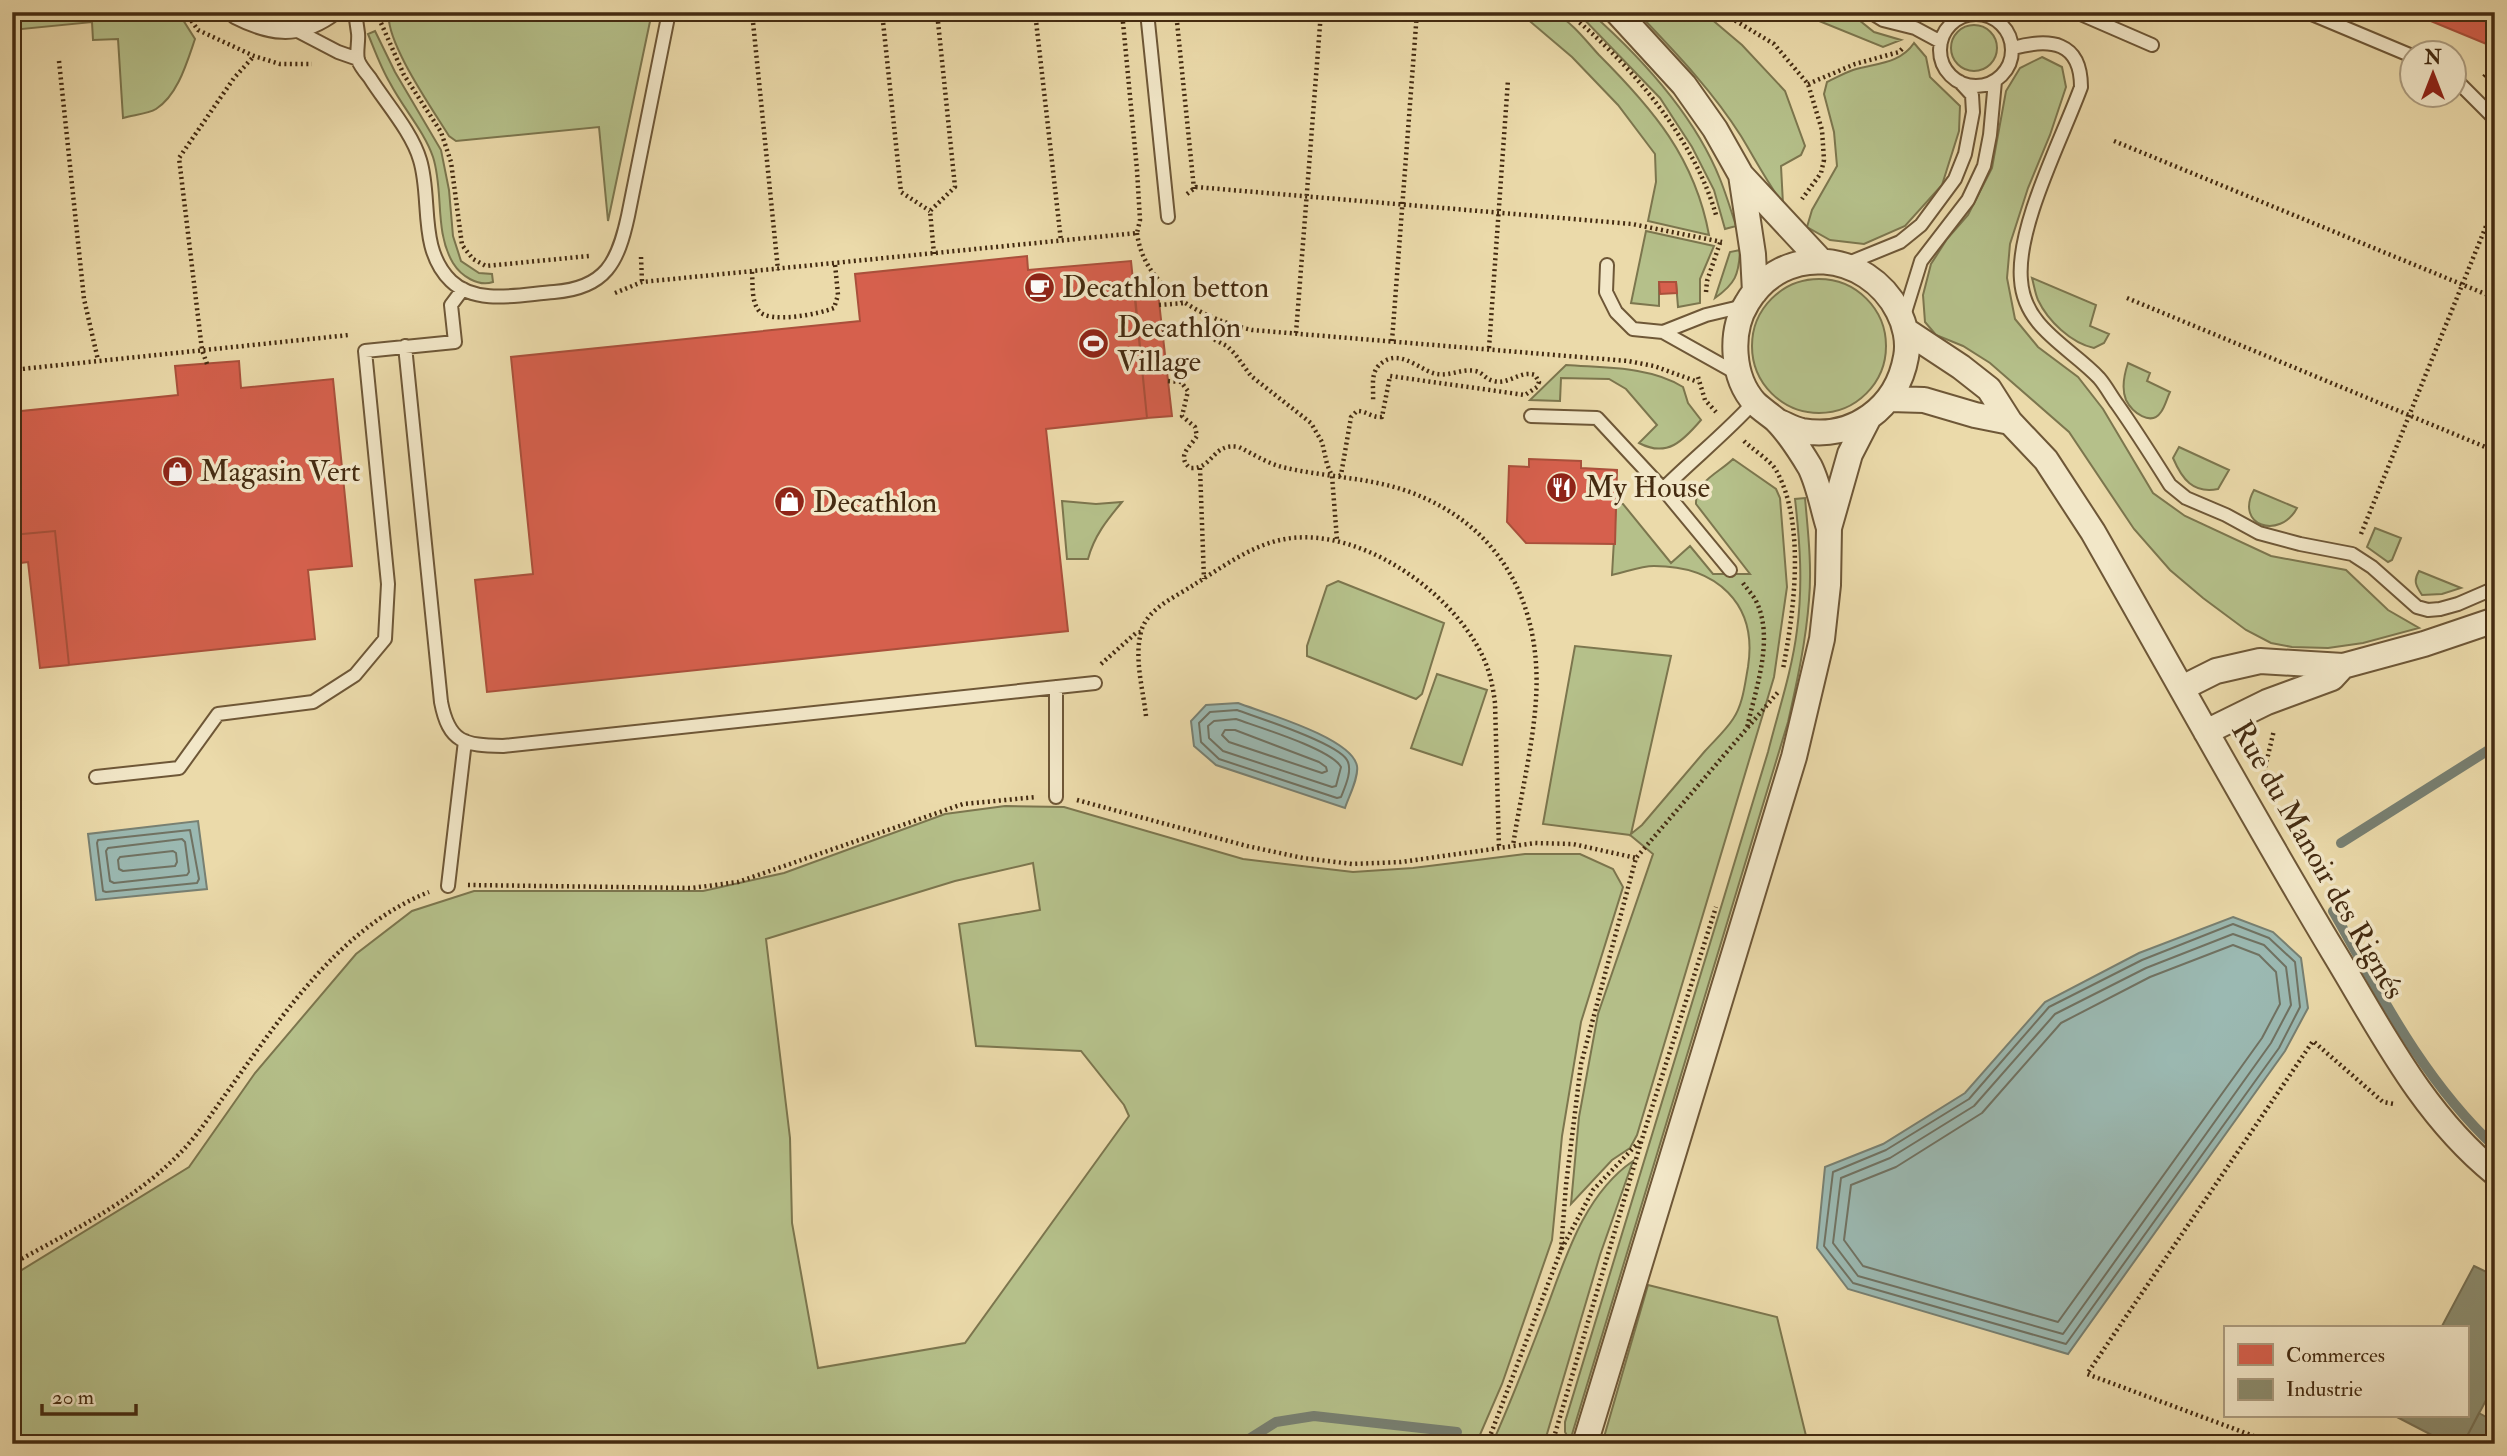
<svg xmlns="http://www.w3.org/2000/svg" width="2507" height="1456" font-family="'IM FELL Double Pica',serif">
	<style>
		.green { fill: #b5c08a; stroke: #7c764e; stroke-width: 2; fill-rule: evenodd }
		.water { fill: #9bb9b2; stroke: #788072; stroke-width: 2 }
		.shops { fill: #d6604d; stroke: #aa503b; stroke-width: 2 }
		.industry { fill: #8c8c6e; stroke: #766f52; stroke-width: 2 }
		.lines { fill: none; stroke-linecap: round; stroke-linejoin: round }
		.shore { stroke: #707262; stroke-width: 2 }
		.stream { stroke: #788072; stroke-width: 10 }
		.service-casing { stroke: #6e5737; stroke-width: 16 }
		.minor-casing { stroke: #6e5737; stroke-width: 28 }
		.path { stroke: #442b11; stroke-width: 4.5; stroke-dasharray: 2 3.5; stroke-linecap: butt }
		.service { stroke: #f2e7c8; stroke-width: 12 }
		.minor { stroke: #f2e7c8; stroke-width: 24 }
		.labels { text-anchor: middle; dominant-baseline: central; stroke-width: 7; stroke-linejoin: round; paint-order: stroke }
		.poi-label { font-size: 30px; fill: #442b11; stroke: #f2e7c8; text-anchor: start }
		.street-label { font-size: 30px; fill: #442b11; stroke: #f2e7c8 }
	</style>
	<rect width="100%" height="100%" fill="#ebdaaa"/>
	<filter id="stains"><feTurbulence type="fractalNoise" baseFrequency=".00286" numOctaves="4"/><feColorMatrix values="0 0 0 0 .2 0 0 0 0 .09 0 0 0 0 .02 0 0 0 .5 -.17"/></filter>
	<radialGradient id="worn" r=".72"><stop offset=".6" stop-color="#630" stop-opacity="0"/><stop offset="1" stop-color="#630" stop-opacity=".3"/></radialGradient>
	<!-- green -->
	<path class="green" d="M12 12H178L195 39C187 62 178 95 156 109 148 114 133 115 123 118L118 39 93 40 92 22 12 30Z
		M389 12H652L608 221 599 127 456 141 449 136C433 110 384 40 389 12Z
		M1519 12C1529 12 1547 9 1556 14 1573 23 1586 41 1599 55 1653 109 1695 158 1709 235L1648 221 1656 182 1655 154 1618 105 1572 57Z
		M1577 12H1590C1642 58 1694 114 1720 179 1726 194 1731 210 1736 226L1725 229 1714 190 1692 147 1660 98Z
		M1637 12H1703L1742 45 1785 91 1805 146 1801 155 1781 166 1783 204C1767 182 1755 159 1741 136 1712 90 1674 51 1637 12Z
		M1797 12H1849L1874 32 1901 40 1883 47Z
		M1951 48a23 23 0 1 1 46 0a23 23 0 1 1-46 0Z
		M375 31 395 72 441 150 449 190 453 236 461 261 479 273 492 274 493 282C478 287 461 276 453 263 434 231 444 191 433 157 424 131 403 108 390 83 381 68 375 51 368 34Z
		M1914 43 1926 57 1930 77 1960 106 1959 131 1942 185 1905 226 1864 244 1830 240 1807 227 1812 210 1837 166 1834 132 1824 94 1827 82C1836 78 1844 73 1853 70 1876 63 1900 64 1914 43Z
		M2042 57 2062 67 2066 87 2050 135 2028 188 2010 244 2007 278 2015 319 2038 347 2078 377 2103 409 2153 493 2185 516 2271 556 2346 570 2388 610 2419 628 2363 643 2328 648 2292 647 2271 643 2246 630 2203 598 2170 570 2134 529 2069 432 1990 363 1963 346 1936 335 1925 322 1923 295 1931 264 1947 239 1968 215 1992 168 2006 91 2020 68Z
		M1646 231 1714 246 1700 279V303L1678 307 1676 282H1659V306L1631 303Z
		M1740 250C1739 275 1735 284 1715 298L1730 252Z
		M2032 278 2096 305 2090 326 2109 334 2104 343 2094 348C2071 343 2048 321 2038 300 2035 293 2034 285 2032 278Z
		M1752 346a67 67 0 1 1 134 0a67 67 0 1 1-134 0Z
		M2128 363 2150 373 2147 381 2170 392C2167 398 2165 407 2161 412 2151 427 2132 412 2126 400 2121 388 2124 375 2128 363Z
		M1566 365C1603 368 1650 366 1683 387L1688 403 1701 420C1683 441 1667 458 1639 443L1657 425 1626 389 1609 379 1561 378 1560 401 1530 400Z
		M2179 447 2229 470 2218 489C2193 494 2182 479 2173 458Z
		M1733 459 1776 489 1780 498 1787 587 1774 677 1637 1135 1630 1148 1612 1160 1571 1204 1579 1117 1598 1014 1653 854 1630 835 1543 824 1575 646 1671 656 1631 834 1642 825C1663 800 1684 776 1705 751 1714 741 1726 730 1733 719 1743 705 1745 683 1748 667 1758 603 1716 566 1654 566 1641 566 1626 572 1612 575L1616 504H1623L1671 563 1690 546 1713 574H1750L1696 504C1695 481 1719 473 1733 459Z
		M2254 490 2297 508C2280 540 2234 526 2254 490Z
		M1805 498C1808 532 1812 566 1809 600 1806 641 1797 682 1788 722L1570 1441 1565 1432V1422L1768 752C1778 712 1792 671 1797 630 1803 585 1800 543 1795 499Z
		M1062 501 1096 504 1122 502C1107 520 1094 536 1088 559H1067Z
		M2375 528 2401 538 2392 560 2388 562 2367 547Z
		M2419 571 2461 588 2442 594 2422 595C2416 586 2413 581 2419 571Z
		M1338 581 1444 623 1422 694 1416 699 1307 656V646L1327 586Z
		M1437 674 1487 690 1462 765 1411 748Z
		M1005 806 1064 807 1243 859 1353 872 1413 868 1525 854H1580L1613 869 1623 887 1581 1022 1562 1136 1552 1240 1502 1384 1476 1444H12V1276L189 1167 255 1073 356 954 412 911 474 891H703L784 873 945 814ZM1033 863 1040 910 959 924 976 1046 1081 1051 1124 1105 1129 1116 965 1343 818 1368 792 1223 790 1138 766 939 955 881Z
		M1633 1161 1600 1255 1544 1444H1492C1511 1402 1527 1360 1543 1318 1564 1263 1582 1196 1633 1161Z
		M1648 1285 1777 1317 1808 1444H1602Z"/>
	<!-- water -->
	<path class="water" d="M1238 703C1264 713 1352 738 1357 766 1359 777 1349 796 1345 808L1216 765 1194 746 1191 721 1206 705Z
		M198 821 207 889 96 900 88 834Z
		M2233 917 2273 932 2301 958 2308 1008 2285 1051 2068 1354 1848 1289 1817 1248 1825 1167 1883 1144 1965 1093 2045 1002 2139 953Z"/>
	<!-- shops -->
	<path class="shops" d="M2409 12H2495V53L2489 48V45Z
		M1027 256 1028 270 1131 261 1147 418 1046 429 1068 631 487 692 475 580 533 574 511 357 860 321 855 274Z
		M1659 282H1676L1677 293 1660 294Z
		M1158 293 1172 416 1147 418 1135 295Z
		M239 361 241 388 333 379 352 566 308 570 315 639 69 665 55 531 12 535V412L178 395 175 366Z
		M1529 459 1581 461V468L1617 470 1615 544 1526 543 1507 522 1509 466 1529 467Z
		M55 531 69 665 40 668 28 562 12 564V535Z"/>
	<!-- industry -->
	<path class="industry" d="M2474 1266 2495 1276V1383L2463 1444H2449L2395 1416H2467V1328H2441Z
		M2479 1413 2495 1422V1444H2463Z"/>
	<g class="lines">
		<!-- shore -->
		<path class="shore" d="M1237 710C1259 718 1337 743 1347 760 1353 770 1345 787 1341 797L1337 798 1219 759 1201 742 1199 723 1210 712Z
			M1236 719C1258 727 1331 749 1341 767L1336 786 1332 787 1223 751 1209 738 1208 726 1214 721Z
			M1225 730H1235L1319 762 1326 767 1327 771 1322 773 1229 742 1222 735Z
			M190 830 199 879 197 883 106 892 103 891 97 843 98 840Z
			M182 839 185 842 189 872 187 875 114 883 110 881 106 851 108 848Z
			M173 851 176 853 177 862 175 866 123 871 119 869 118 860 120 857Z
			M2233 924 2269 938 2295 962 2300 1007 2279 1048 2066 1344 1853 1283 1824 1246 1833 1172 1886 1150 1969 1099 2049 1007 2142 960Z
			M2233 934 2264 945 2286 967 2291 1005 2271 1043 2063 1334 1858 1276 1833 1243 1841 1178 1890 1158 1974 1106 2055 1014 2146 968Z
			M2233 945 2259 955 2276 972 2280 1004 2262 1038 2058 1322 1863 1266 1844 1240 1851 1185 1896 1167 1982 1113 2061 1023 2150 977Z"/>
		<!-- stream -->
		<path class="stream" d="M2341 843 2495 746
			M2333 911C2380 994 2424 1081 2495 1147
			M1241 1444 1276 1422 1314 1416 1457 1432"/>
		<defs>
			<path id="service" d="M355 12C356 19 357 26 358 33 359 41 356 52 358 60 360 66 366 73 370 78 385 102 412 132 420 160 432 199 418 249 451 281 477 306 522 294 554 292 606 288 618 262 628 216L669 12
				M1147 12 1168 217
				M1870 12 1883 20 1915 28 1941 42
				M2076 12 2152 45
				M2307 12 2412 56
				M1940 50a36 36 0 1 1 72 0a36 36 0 1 1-72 0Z
				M292 28 338 52 358 59
				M2013 48C2050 38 2081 41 2081 87 2062 139 2016 227 2021 280 2024 328 2070 347 2099 378 2106 386 2111 396 2117 404 2136 431 2153 458 2170 485L2186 498 2226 515 2259 533 2300 544 2352 554 2372 567 2417 607 2428 610 2440 609 2458 604 2495 588
				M2454 78 2495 119
				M1846 264 1900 242 1921 225 1955 179 1965 154 1973 112 1972 95 1960 82
				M1607 265 1606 292 1616 312 1633 329 1663 332 1738 374
				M1903 319 1921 261 1968 200 1984 166 1990 135 1995 81
				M1663 332 1706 315 1744 306
				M405 346 441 702C449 743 464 745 503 746L1095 683
				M1531 416 1597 418 1663 489 1730 570
				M1663 489C1693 459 1726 433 1754 402
				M1056 687V797
				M96 777 179 768 218 714 313 702 355 675 385 639 388 584 365 351 455 342 451 305 463 289
				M448 886 465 741"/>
			<path id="minor" d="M238 12C269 28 296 33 327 12
				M1617 12 1684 85 1715 129 1741 175 1821 261
				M1741 175 1753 254 1755 292
				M1905 330 1961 367 1989 389 2010 422 2046 460 2093 532C2173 672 2250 813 2333 951 2381 1030 2422 1114 2495 1173
				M1890 399 1924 400 1975 415 2010 422
				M1777 421C1785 424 1793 429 1802 431 1853 440 1897 408 1906 357 1909 342 1905 324 1898 311 1867 251 1783 242 1747 303 1729 332 1732 378 1755 403 1761 409 1769 414 1776 420 1788 432 1801 452 1810 467 1819 485 1823 509 1829 528
				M2182 688 2216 671 2260 661 2343 666 2424 644 2495 620
				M2206 732 2267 702 2332 678 2343 666
				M1585 1444 1794 757 1822 639 1828 585 1829 528 1850 454 1868 419"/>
		</defs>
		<!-- service casing -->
		<use href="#service" class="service-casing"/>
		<!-- minor casing -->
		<use href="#minor" class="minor-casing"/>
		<!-- path -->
		<path class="path" d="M185 12 198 30 254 56 280 64H312
			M752 12 778 270
			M882 12 901 192 930 211
			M1035 12 1061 241
			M1176 12 1194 189
			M1567 12C1629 62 1694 138 1716 215
			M1721 12 1774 44 1808 84 1822 130 1824 160 1821 173 1802 199
			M381 23 404 75 441 132 451 162 462 245 473 259 486 266 589 256
			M59 61 84 299 98 360
			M2484 77 2492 67H2495
			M1808 84 1855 64 1899 52 1904 47
			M2114 141 2495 298
			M1187 194 1196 187 1632 224 1722 242
			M1137 233C1144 289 1203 319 1252 330L1628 361 1654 366 1698 382
			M934 254 930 211 955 187 937 12
			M641 257 642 282
			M752 272C753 284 751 301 759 311 769 324 820 314 834 308L838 295 835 264
			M1706 292 1707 281 1721 240
			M615 293 642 282 1137 233 1140 220 1137 170 1122 12
			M2127 298 2495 451
			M1159 305 1185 303
			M1162 330 1191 328 1227 346 1235 354 1251 376 1311 423 1322 442 1327 464 1332 476 1337 540
			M1296 333 1321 12
			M1392 341 1417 12
			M1489 348 1508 80
			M207 364 202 350 179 158 234 78 254 56
			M12 370 349 335
			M1698 377 1705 400 1716 412
			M1168 381 1181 382 1188 391 1182 416 1195 427 1197 436C1190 447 1176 456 1190 468 1213 470 1212 442 1239 447 1253 454 1267 463 1282 467 1323 477 1367 477 1407 491 1500 524 1542 603 1536 699 1533 747 1520 798 1513 846
			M1744 441C1752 449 1771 461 1776 470 1806 523 1794 612 1783 669
			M1200 468 1204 579
			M1339 476 1341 475 1351 417 1357 411C1367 411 1372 418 1382 417L1390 376 1525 395 1537 387 1539 382 1535 375C1520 370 1509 385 1494 381 1486 380 1483 372 1475 371 1461 368 1448 378 1433 373 1418 368 1400 350 1383 362 1369 371 1374 387 1373 401
			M2361 534 2495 204
			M1743 583C1747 589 1753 595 1756 601 1775 639 1755 690 1747 728
			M1101 664 1136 633 1141 632
			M1146 716C1143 689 1134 659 1141 632 1147 608 1176 597 1195 584 1221 568 1249 547 1280 540 1355 523 1452 590 1483 657 1490 672 1493 687 1495 703L1499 848
			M2269 783 2265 768 2274 730
			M1077 800 1247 846 1303 858 1352 864 1401 862 1535 843 1573 844 1636 858
			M468 885 692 888 738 882 963 804 1037 797
			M1561 1250 1566 1185 1581 1064 1636 858 1779 691
			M12 1264C72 1231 136 1200 183 1150 199 1133 212 1113 225 1095 280 1019 338 928 429 892
			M1487 1444 1561 1250 1593 1190 1642 1139
			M1552 1444 1642 1139 1716 907
			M2275 1444 2087 1374 2313 1041 2383 1102 2394 1104"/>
		<!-- service -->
		<use href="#service" class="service"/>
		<!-- minor -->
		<use href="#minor" class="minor"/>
	</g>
	<!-- icons -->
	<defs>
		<symbol id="cafe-disc" viewBox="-11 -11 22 22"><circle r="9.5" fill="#8f2418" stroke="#f2e7c8"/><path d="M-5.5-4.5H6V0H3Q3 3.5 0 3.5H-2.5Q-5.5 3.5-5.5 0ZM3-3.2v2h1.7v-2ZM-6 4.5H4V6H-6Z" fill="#fff"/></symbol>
		<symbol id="stadium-disc" viewBox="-11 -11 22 22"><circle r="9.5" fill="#8f2418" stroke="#f2e7c8"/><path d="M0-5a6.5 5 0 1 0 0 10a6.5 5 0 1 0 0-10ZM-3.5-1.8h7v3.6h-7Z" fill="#fff"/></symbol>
		<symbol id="shop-disc" viewBox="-11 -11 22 22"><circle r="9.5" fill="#8f2418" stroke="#f2e7c8"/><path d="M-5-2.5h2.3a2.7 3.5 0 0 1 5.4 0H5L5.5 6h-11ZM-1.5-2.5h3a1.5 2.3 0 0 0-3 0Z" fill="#fff"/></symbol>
		<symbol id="restaurant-disc" viewBox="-11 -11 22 22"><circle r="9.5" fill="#8f2418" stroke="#f2e7c8"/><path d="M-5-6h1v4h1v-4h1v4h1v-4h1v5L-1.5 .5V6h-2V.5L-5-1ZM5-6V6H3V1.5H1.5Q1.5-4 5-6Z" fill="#fff"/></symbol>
	</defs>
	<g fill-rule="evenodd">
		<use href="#cafe-disc" x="1022" y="270" width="35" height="35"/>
		<use href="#stadium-disc" x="1076" y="326" width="35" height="35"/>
		<use href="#shop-disc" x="160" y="454" width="35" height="35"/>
		<use href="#restaurant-disc" x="1544" y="470" width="35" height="35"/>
		<use href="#shop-disc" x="772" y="484" width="35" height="35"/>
	</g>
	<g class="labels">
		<!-- poi labels -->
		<g class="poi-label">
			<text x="1062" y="287">Decathlon betton</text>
			<text x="1117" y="327">Decathlon<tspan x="1117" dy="34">Village</tspan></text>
			<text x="200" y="471">Magasin Vert</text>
			<text x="1585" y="487">My House</text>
			<text x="813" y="502">Decathlon</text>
		</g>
		<!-- street labels -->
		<g class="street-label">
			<text transform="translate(2318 860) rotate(60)">Rue du Manoir des Rignés</text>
		</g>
	</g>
	<!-- margin -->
	<rect width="2507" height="1456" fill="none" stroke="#ebdaaa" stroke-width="42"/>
	<rect x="14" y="14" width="2479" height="1428" fill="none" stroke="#442b11" stroke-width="3.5"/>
	<rect x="21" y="21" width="2465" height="1414" fill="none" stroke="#442b11" stroke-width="2"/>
	<!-- legend -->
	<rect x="2224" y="1326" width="245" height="91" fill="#f2e7c8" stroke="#ac9c7f" stroke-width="2"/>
	<rect x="2238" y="1344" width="35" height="21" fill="#d6604d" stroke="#ac9c7f" stroke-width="2"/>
	<text x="2286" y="1362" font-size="21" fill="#442b11">Commerces</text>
	<rect x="2238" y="1379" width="35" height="21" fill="#8c8c6e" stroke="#ac9c7f" stroke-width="2"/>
	<text x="2286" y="1396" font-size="21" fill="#442b11">Industrie</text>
	<!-- north arrow -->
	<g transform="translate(2433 74)"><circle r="33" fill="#f2e7c8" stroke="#ac9c7f" stroke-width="2"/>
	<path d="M0-5L12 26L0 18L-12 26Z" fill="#8f2418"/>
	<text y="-10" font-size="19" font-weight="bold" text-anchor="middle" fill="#442b11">N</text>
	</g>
	<!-- scale -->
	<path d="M42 1404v10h94v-10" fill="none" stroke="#442b11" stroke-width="3.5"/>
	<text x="52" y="1404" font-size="21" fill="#442b11" stroke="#f2e7c8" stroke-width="5" paint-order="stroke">20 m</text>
	<rect width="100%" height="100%" filter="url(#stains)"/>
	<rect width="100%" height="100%" fill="url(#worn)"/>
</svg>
